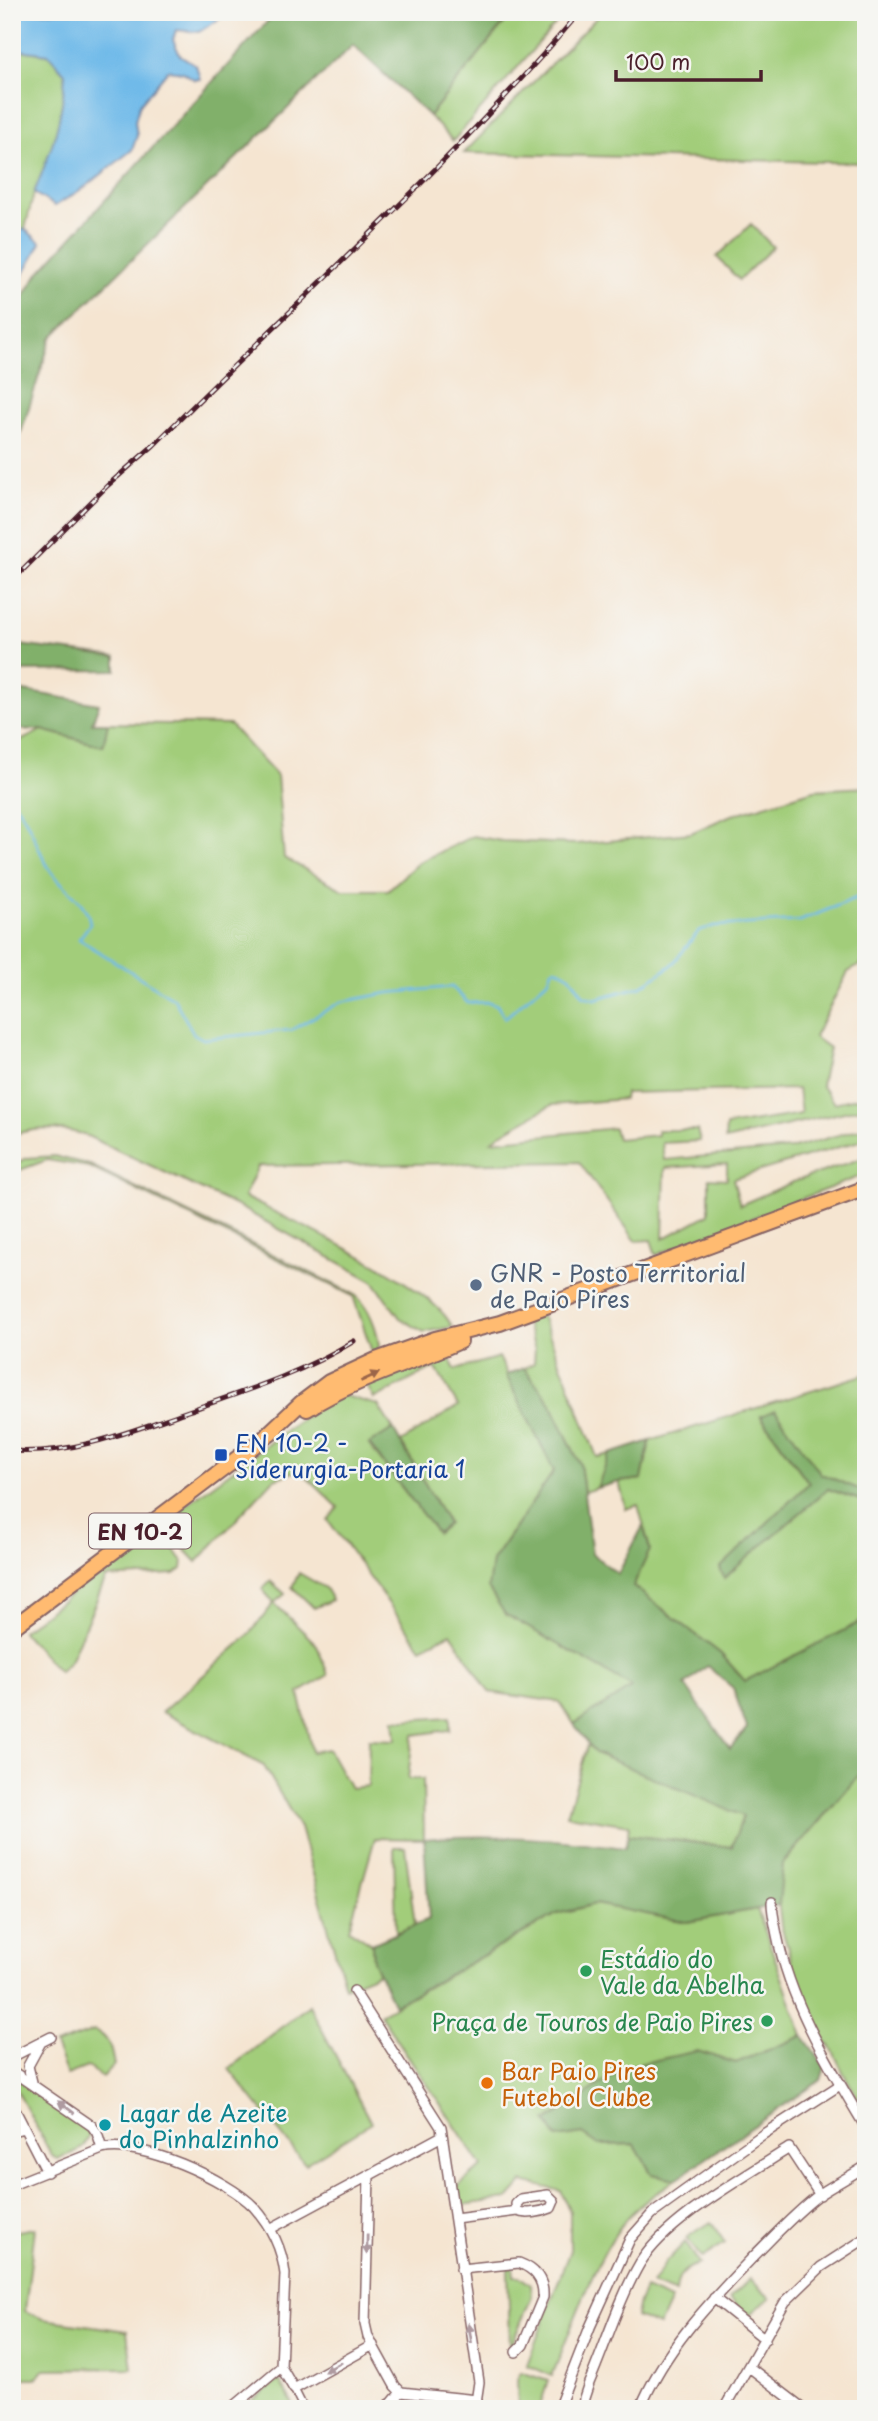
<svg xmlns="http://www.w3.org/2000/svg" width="878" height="2421" font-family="'Playpen Sans',sans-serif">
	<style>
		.green { fill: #a2cd7a; stroke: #767652; stroke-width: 2; fill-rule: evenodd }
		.forest { fill: #81b06a; stroke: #66684a; stroke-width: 2; fill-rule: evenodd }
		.water { fill: #70bae9; stroke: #5d6c8a; stroke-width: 2 }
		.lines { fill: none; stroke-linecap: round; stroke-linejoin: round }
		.stream { stroke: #70bae9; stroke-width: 2.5 }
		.pedestrian-casing { stroke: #866465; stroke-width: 10 }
		.minor-casing { stroke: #866465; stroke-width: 12 }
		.primary-casing { stroke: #866465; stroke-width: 18 }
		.pedestrian { stroke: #fff; stroke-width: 7 }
		.minor { stroke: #fff; stroke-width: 9 }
		.primary { stroke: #ffbb71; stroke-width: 14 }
		.rail-casing { stroke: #4a1f2b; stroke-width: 5 }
		.rail { stroke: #f6f6f2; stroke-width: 2.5; stroke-dasharray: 8; stroke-linecap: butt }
		.oneway { fill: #9b654a }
		.oneway2 { fill: #ae9aa0 }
		.service-dot { fill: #5c6f8a; stroke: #f6f6f2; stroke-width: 2.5 }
		.transit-dot { fill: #1a4fb4; stroke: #f6f6f2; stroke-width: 2.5 }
		.leisure-dot { fill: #2e9e5b; stroke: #f6f6f2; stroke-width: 2.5 }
		.food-dot { fill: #e8710a; stroke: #f6f6f2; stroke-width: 2.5 }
		.culture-dot { fill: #0f9aa8; stroke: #f6f6f2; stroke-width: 2.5 }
		.labels { text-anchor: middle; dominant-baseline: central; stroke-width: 5; stroke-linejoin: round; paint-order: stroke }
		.shield { fill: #f6f6f2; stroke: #7e6067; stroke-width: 2 }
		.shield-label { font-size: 21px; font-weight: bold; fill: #4a1f2b }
		.service-label { font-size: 23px; fill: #4e5e75; stroke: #f6f6f2; text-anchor: start }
		.transit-label { font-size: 23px; fill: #164399; stroke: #f6f6f2; text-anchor: start }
		.leisure-label { font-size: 23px; fill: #27864d; stroke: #f6f6f2; text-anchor: start }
		.food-label { font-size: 23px; fill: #c56008; stroke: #f6f6f2; text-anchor: start }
		.culture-label { font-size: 23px; fill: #0d838f; stroke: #f6f6f2; text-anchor: start }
	</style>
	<rect width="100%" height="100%" fill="#f6f6f2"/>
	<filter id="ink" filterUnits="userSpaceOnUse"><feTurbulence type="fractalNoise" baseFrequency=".0143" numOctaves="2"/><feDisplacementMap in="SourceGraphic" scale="14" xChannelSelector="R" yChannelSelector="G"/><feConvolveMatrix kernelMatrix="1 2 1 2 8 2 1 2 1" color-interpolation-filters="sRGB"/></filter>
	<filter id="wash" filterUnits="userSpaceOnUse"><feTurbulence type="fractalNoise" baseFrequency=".00686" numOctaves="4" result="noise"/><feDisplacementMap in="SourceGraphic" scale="28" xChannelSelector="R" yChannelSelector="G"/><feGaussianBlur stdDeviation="1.57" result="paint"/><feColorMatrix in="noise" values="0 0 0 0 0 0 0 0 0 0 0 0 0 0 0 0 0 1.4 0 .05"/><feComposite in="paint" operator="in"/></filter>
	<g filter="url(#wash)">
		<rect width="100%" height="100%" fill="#f5e5d1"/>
		<!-- green -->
		<path class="green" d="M513 12H566L453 141 429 116Z
			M602 12H866V163L464 153Z
			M12 49 48 54 65 73 64 104 54 144 34 193 25 229 12 232Z
			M751 224 773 247 739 280 717 257Z
			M108 723 230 725 277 776 284 858 343 890H388L419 862 473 836 502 841 576 844 691 833 729 816 814 790 866 787V962L848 972 814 1037 829 1048 821 1085 834 1103 866 1096V1107L725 1140 726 1126 801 1114 798 1089 625 1093 624 1099 552 1105 499 1135 492 1141 614 1128 617 1139 658 1135 657 1130H697L700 1141 662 1143 664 1160 790 1149 866 1127V1139L733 1179 740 1205 793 1182 866 1157V1174L656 1255 651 1240 636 1241 579 1162 258 1166 244 1197C288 1219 435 1285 452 1327L424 1332 400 1318 373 1281 241 1208 83 1134C60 1128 35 1127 12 1135V745L42 730 103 746ZM727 1164V1179L709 1178V1214L663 1239 665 1168Z
			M54 1156 90 1165 354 1294C369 1306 378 1330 379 1347L373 1355 353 1296 89 1167 47 1160 12 1173V1165L27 1158Z
			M542 1316 597 1457 610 1454 597 1488 584 1492 580 1464 549 1400 524 1368 534 1363 535 1349 525 1320Z
			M447 1352 455 1370 499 1357 554 1471 492 1561 505 1614 633 1687 574 1724 559 1702 489 1692 451 1633 421 1648 328 1520 338 1507 299 1470 274 1479 197 1562 166 1529 168 1518 319 1406 341 1395 378 1405 393 1429 369 1445 437 1533 448 1523 401 1442 458 1406 435 1367 374 1399 366 1384Z
			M866 1374V1492L821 1474 775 1410 761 1417 809 1483 721 1568 724 1577 828 1489 866 1502V1619L745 1682 721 1654 633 1586 650 1549 638 1505 626 1509 619 1482 642 1479 650 1441Z
			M162 1534 183 1561 182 1569 175 1574 106 1578 70 1661 59 1672 22 1631 99 1573Z
			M299 1573 325 1588 332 1600 314 1608 292 1587Z
			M270 1581 285 1594 274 1603 317 1645 328 1675 299 1693 312 1752 328 1749 350 1788 368 1786 369 1739 396 1740 394 1719 404 1720 450 1717V1730L413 1735 408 1779H423L424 1839 375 1838 349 1929 372 1944 373 1961 379 1973 345 1987 300 1828 264 1766 162 1712 249 1635 274 1603 262 1589Z
			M588 1744 595 1753 743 1815 733 1847 628 1835 629 1825 567 1815Z
			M866 1767V2112L844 2074 831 2047 816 2030 804 2005 781 1925 778 1900 783 1864Z
			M394 1847H405L415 1925 396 1933Z
			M595 1904 687 1922 757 1909 803 2036 736 2063 697 2051 557 2138 583 2134 600 2145 634 2144 652 2174 676 2179C660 2191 643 2201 629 2216 595 2255 572 2328 552 2376L527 2365 570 2250V2212L561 2191 523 2182 508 2199 461 2205 456 2188 482 2166 380 2014 557 1914Z
			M309 2005 371 2123 305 2164 229 2069Z
			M94 2031C110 2036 111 2050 114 2065L103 2077 87 2067 67 2075 55 2045Z
			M22 2081 90 2129C87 2151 76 2151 57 2159L52 2156 15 2087 14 2082Z
			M711 2222 725 2243 702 2258 686 2238Z
			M35 2228 25 2311 43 2319 127 2331 132 2368 45 2369 38 2378H12V2232Z
			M685 2242 700 2264C683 2268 677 2276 676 2293L652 2284 666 2262Z
			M513 2267 514 2276H519L531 2285 532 2296 513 2341 519 2343 510 2349 508 2268Z
			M750 2279 770 2298 747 2317 730 2298Z
			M645 2289 671 2300 659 2326 636 2317 639 2302Z
			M521 2372 548 2381 539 2409H518L517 2379Z
			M279 2380 296 2409H241Z"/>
		<!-- forest -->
		<path class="forest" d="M276 12H513L429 116 353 45 51 338 12 461V315L37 275Z
			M12 644 116 657V670L12 671Z
			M12 689 99 704 92 723H108L103 746 42 730 12 729Z
			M524 1368 549 1400 580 1464 592 1554 618 1574 643 1526 650 1550 633 1586 721 1654 745 1681 866 1619V1767L783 1863 779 1905 687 1922 595 1904 557 1914 394 2005 373 1961 372 1944 429 1919 424 1839C493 1833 557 1839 625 1848L628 1835 732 1847 743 1816 595 1753 574 1724 632 1687 505 1614 488 1588 492 1561 554 1471 506 1375ZM707 1666 733 1688 747 1728 730 1749 685 1685Z
			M775 1410 821 1474 866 1492V1502L828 1489 724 1578 720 1568 809 1483 761 1416Z
			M393 1429 448 1524 437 1533 369 1444Z
			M650 1441 642 1479 619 1482 597 1488 610 1454Z
			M803 2036 825 2067 821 2080 676 2179 652 2174 634 2144 599 2145 583 2134 557 2138 547 2121 625 2067 697 2051 736 2063Z"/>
		<!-- water -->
		<path class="water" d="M12 12H230L199 32 176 30 173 40 180 55 196 65 200 79 195 80 183 72 168 70 140 104 135 121 137 136 132 150 88 185 55 206 34 193C51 151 63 119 65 73L48 54 12 49Z
			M25 229 41 243 12 294V232Z"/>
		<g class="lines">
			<!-- stream -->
			<path class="stream" d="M12 801C31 819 35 846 49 868 60 887 88 900 90 924L79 939 174 999 194 1034 203 1039 291 1030 341 1002 388 993 452 987 468 1003 489 1002 497 1005 505 1018 549 979 552 970 556 968 570 976 584 996 595 999 642 986 672 965 699 931 714 926 800 921 866 894"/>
		</g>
	</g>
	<g filter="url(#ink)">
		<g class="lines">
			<defs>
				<path id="pedestrian" d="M294 2389 304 2409"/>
				<path id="minor" d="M772 1902C772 1913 775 1924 777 1935 791 2005 830 2067 866 2128
					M354 1991 441 2127 479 2382 475 2409
					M12 2057 51 2037
					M12 2071 92 2126 97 2133 102 2149
					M32 2082 28 2066 41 2042
					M12 2104 47 2172
					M12 2131 24 2128
					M369 2176 365 2324 368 2337 395 2386 401 2392 477 2400
					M12 2185 102 2149C139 2139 228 2180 254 2207 271 2226 282 2249 285 2274L281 2367
					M455 2219 517 2211C526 2215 542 2212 551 2208L554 2201 548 2195 521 2199 516 2204 517 2211
					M270 2229 442 2136
					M461 2269 519 2263C535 2269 544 2280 543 2297L523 2345 516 2352
					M714 2298 765 2339
					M281 2367 294 2389 373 2345
					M749 2367 804 2409
					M231 2409 281 2367
					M382 2409 392 2403 401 2392
					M558 2409 590 2327 630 2239 652 2214 762 2135 840 2085
					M583 2409 584 2398 589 2383C605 2346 620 2297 640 2263 668 2218 744 2178 789 2148L820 2195
					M640 2409C665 2348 710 2302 754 2256 775 2235 796 2212 820 2194 835 2184 851 2176 866 2166
					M724 2409 785 2302 821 2267 866 2238"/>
				<path id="primary" d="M307 1409C355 1379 409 1364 460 1341
					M268 1434 301 1403 329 1382 376 1360 435 1339 500 1323 866 1188
					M12 1628 275 1430"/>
			</defs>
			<!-- pedestrian casing -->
			<use href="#pedestrian" class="pedestrian-casing"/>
			<!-- minor casing -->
			<use href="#minor" class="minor-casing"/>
			<!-- primary casing -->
			<use href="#primary" class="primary-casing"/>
			<!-- pedestrian -->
			<use href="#pedestrian" class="pedestrian"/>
			<!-- minor -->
			<use href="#minor" class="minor"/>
			<!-- primary -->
			<use href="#primary" class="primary"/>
			<defs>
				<path id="rail" d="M12 581 107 486 154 445C297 301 449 167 580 12
					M12 1451C73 1455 131 1431 188 1411 245 1391 302 1373 354 1341"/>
			</defs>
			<!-- rail casing -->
			<use href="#rail" class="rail-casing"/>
			<!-- rail -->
			<use href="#rail" class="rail"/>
		</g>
		<!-- one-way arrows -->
		<defs><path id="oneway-solid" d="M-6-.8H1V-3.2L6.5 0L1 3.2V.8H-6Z" transform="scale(1.75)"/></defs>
		<use class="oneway" href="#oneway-solid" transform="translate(370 1377) rotate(-25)"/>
		<g class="oneway2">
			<use href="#oneway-solid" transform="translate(66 2107) rotate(-143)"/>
			<use href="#oneway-solid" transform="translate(367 2245) rotate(91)"/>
			<use href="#oneway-solid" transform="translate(470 2333) rotate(-99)"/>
			<use href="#oneway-solid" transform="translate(333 2367) rotate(151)"/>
		</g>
	</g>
	<!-- markers -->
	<circle class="service-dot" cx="476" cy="1285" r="7"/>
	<rect class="transit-dot" x="214" y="1448" width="14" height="14" rx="3.5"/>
	<g class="leisure-dot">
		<circle cx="586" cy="1971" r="7"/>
		<circle cx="767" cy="2021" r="7"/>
	</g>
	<circle class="food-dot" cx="487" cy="2083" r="7"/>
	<circle class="culture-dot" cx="105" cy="2125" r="7"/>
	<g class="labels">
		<!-- shield labels -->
		<rect class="shield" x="89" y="1513.5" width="102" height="35" rx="5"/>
		<g class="shield-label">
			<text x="140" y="1531">EN 10-2</text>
		</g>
		<!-- service labels -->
		<g class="service-label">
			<text x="490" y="1272">GNR - Posto Territorial<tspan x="490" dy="26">de Paio Pires</tspan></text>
		</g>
		<!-- transit labels -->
		<g class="transit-label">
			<text x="235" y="1442">EN 10-2 -<tspan x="235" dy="26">Siderurgia-Portaria 1</tspan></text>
		</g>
		<!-- leisure labels -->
		<g class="leisure-label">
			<text x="600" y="1958">Estádio do<tspan x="600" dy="26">Vale da Abelha</tspan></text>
			<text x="753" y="2021" text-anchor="end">Praça de Touros de Paio Pires</text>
		</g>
		<!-- food labels -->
		<g class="food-label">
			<text x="501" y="2070">Bar Paio Pires<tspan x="501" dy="26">Futebol Clube</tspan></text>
		</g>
		<!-- culture labels -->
		<g class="culture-label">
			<text x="119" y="2112">Lagar de Azeite<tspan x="119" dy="26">do Pinhalzinho</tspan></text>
		</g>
	</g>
	<!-- margin -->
	<rect width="878" height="2421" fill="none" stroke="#f6f6f2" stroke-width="42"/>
	<!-- scale -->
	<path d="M616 70v10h145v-10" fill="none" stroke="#4a1f2b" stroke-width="3.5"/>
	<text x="626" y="70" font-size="21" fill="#4a1f2b" stroke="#f6f6f2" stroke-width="5" paint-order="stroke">100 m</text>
</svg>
